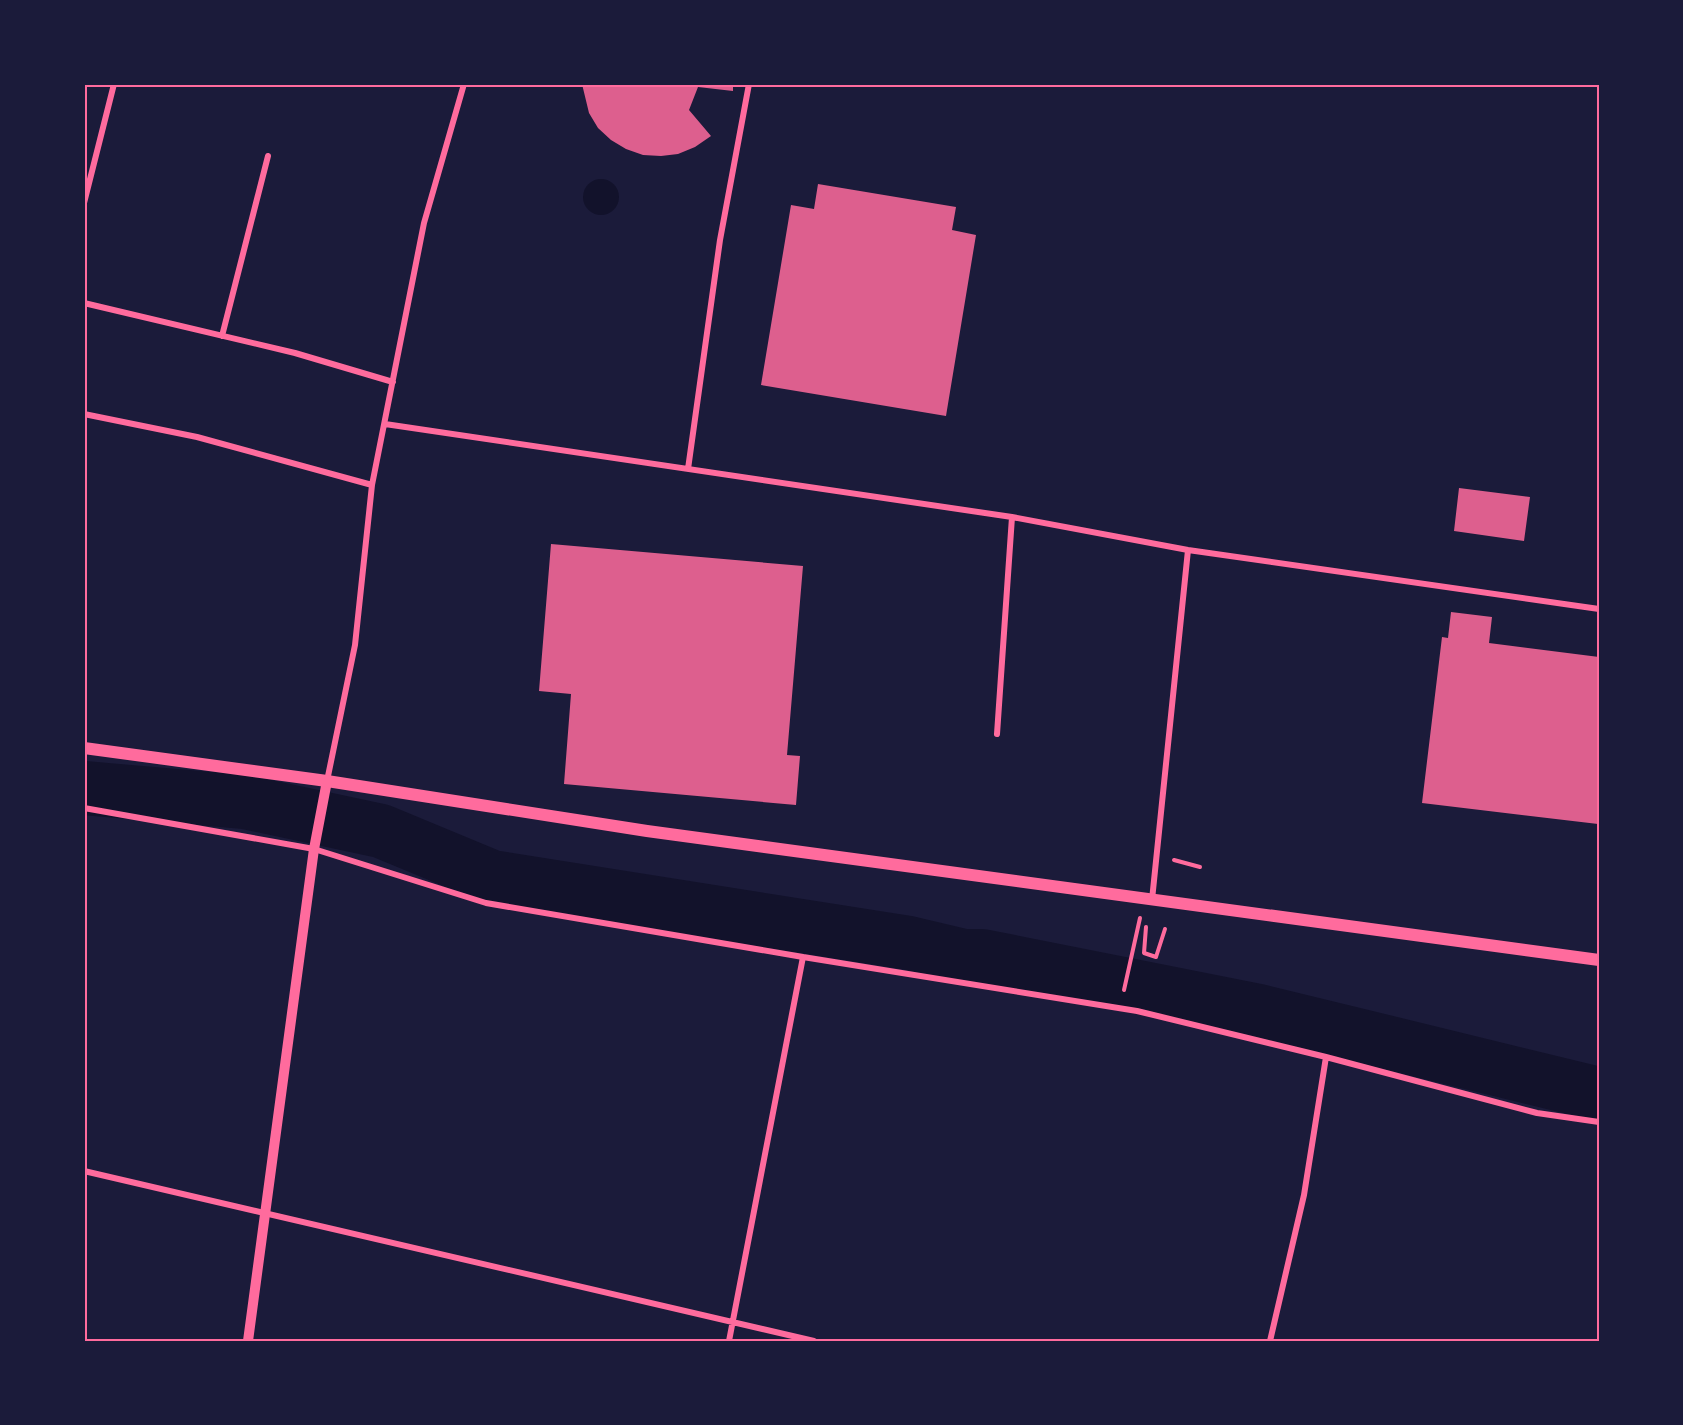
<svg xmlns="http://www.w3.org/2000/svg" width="1683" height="1425" font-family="'Fira Sans',sans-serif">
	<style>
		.water { fill: #12122b }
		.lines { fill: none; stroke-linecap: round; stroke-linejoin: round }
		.river { stroke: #12122b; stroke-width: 54 }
		.building { fill: #dd5f8e }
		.path { stroke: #ff6b9d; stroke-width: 4 }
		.minor { stroke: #ff6b9d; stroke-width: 6 }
		.tertiary { stroke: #ff6b9d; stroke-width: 10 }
		.secondary { stroke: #ff6b9d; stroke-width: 12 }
		.neatline { fill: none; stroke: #ff6b9d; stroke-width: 2 }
	</style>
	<rect width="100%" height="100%" fill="#1b1b3a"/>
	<!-- water -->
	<path class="water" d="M583 197a18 18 0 1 1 36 0a18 18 0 1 1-36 0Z"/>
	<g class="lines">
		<!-- river -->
		<path class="river" d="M84 788 245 802 381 831 492 877 909 943 964 956H982L1259 1011 1599 1094"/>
	</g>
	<!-- building -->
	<path class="building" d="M582 84H733V91L698 87 689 110 711 136 695 147 678 154 661 156 643 155 626 149 611 140 598 128 589 113Z
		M818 184 956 207 952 230 976 235 946 416 761 385 791 205 814 209Z
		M1459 488 1530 497 1524 541 1454 531Z
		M551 544 803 566 787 755 800 756 796 805 564 784 571 694 539 691Z
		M1451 612 1492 617 1489 643 1599 657 1598 824 1422 803 1442 637 1448 638Z"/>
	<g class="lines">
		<!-- path -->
		<path class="path" d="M1174 860 1200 867
			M1146 927 1144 953 1156 957 1165 929
			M1124 990 1140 918"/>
		<!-- minor -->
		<path class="minor" d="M84 203 114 84
			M84 303 295 353 393 382
			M222 336 268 156
			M84 414 197 437 372 485
			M385 424 1012 517 1188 550 1599 609
			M688 469 720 240 749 84
			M997 734 1012 517
			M327 781 355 645 372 485 424 223 464 84
			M84 808 314 849 486 903 803 957 1137 1011 1326 1057 1537 1113 1599 1122
			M1152 900 1188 550
			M84 1171 814 1341
			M729 1341 803 957
			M1270 1341 1304 1195 1326 1057"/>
		<!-- tertiary -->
		<path class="tertiary" d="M248 1341 314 849 327 781"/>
		<!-- secondary -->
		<path class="secondary" d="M84 748 327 781 647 831 1599 960"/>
	</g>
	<!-- border -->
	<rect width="1683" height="1425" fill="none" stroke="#1b1b3a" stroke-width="171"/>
	<rect x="86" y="86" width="1512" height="1254" class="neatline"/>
</svg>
